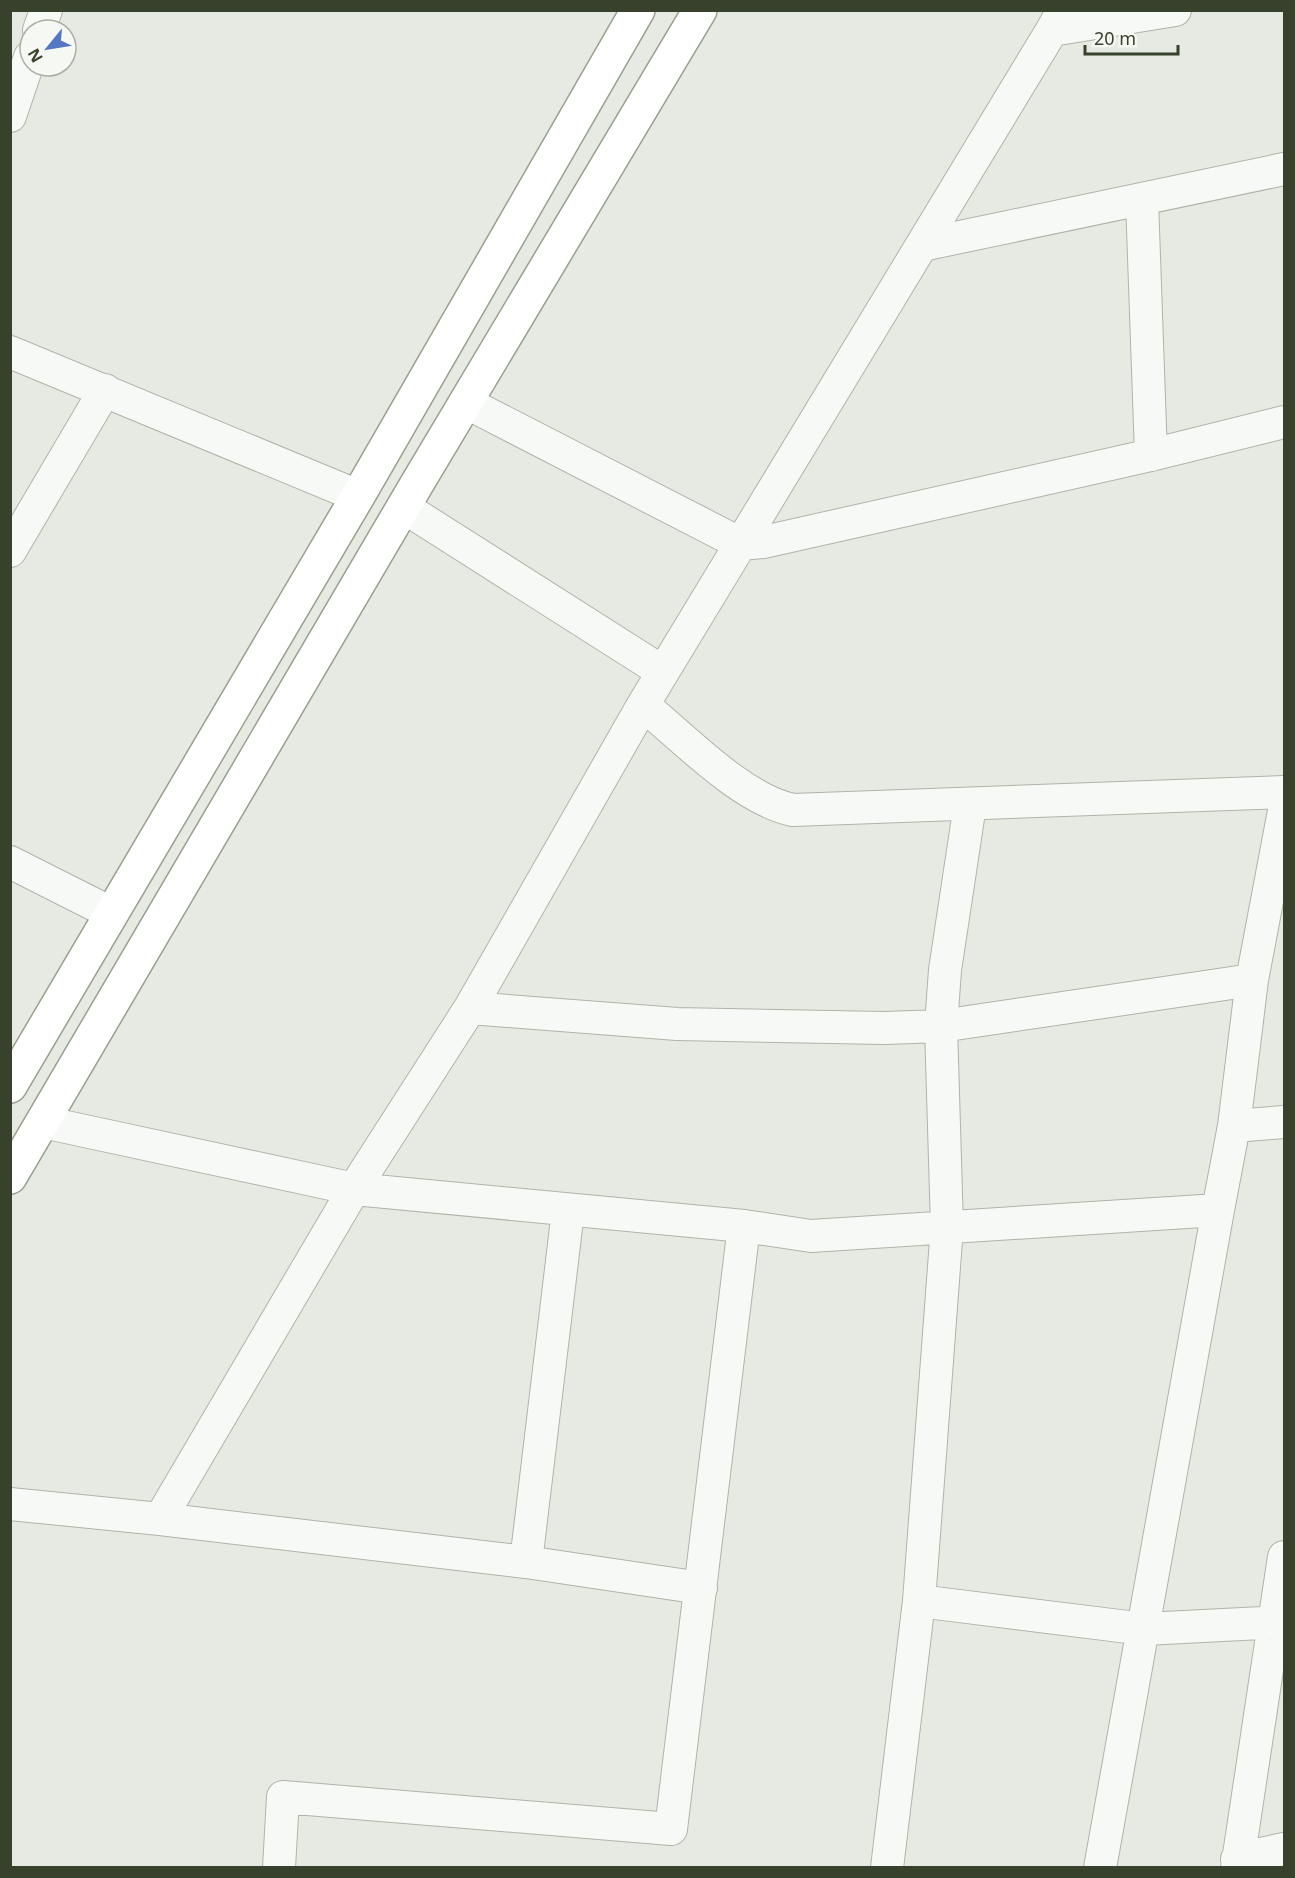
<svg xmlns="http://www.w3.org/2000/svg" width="1295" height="1878" font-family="'Noto Sans',sans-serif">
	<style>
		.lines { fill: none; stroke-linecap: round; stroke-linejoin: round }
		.street-casing { stroke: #afb4a8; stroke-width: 34 }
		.highway-casing { stroke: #97a08c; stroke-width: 36 }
		.street { stroke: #f7f9f6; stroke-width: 32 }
		.highway { stroke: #fff; stroke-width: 33 }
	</style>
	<rect width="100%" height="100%" fill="#e7eae3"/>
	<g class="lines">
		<defs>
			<path id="street" d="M1063 10 1052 30 1175 10
				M39 30 46 10
				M10 116 30 57
				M1142 200 1151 455
				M922 245 1284 169
				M10 352 358 496
				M467 403 741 544 764 542 1151 455 1284 422
				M405 508 663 672
				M10 551 105 390
				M643 705C685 739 741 799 793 810L1284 792
				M10 862 111 913
				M470 1008 677 1024 885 1028 941 1026 1252 980
				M43 1122 354 1189 744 1226 811 1236 1218 1210 1234 1126 1252 980 1284 811
				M1234 1126 1284 1122
				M10 1504 160 1519 354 1189 470 1008 643 705 1052 30
				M160 1519 526 1562 701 1588
				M526 1562 568 1211
				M919 1601 1144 1629 1284 1622
				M1237 1859 1284 1849
				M279 1868 283 1797 671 1829 744 1226
				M887 1868 919 1601 947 1227 941 1026 945 970 970 805
				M1100 1868 1218 1210
				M1237 1868 1284 1557"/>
			<path id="highway" d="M10 1086 358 496 638 10
				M10 1177 418 482 700 10"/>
		</defs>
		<!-- street casing -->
		<use href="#street" class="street-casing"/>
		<!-- highway casing -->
		<use href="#highway" class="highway-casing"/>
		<!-- street -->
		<use href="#street" class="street"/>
		<!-- highway -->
		<use href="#highway" class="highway"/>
	</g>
	<!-- border -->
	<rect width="1295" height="1878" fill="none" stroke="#37412c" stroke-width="24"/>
	<!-- north arrow -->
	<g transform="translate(48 48) rotate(240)"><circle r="28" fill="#f6f8f3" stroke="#aaafa3" stroke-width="1.5"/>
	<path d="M0-4.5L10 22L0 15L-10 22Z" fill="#5376c5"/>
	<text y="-9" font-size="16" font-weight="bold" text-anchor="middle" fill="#37412c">N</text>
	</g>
	<!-- scale -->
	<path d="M1085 45v9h93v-9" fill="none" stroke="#37412c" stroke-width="3"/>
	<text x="1094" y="45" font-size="18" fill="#37412c" stroke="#f6f8f3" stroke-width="4.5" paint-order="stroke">20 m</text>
</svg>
